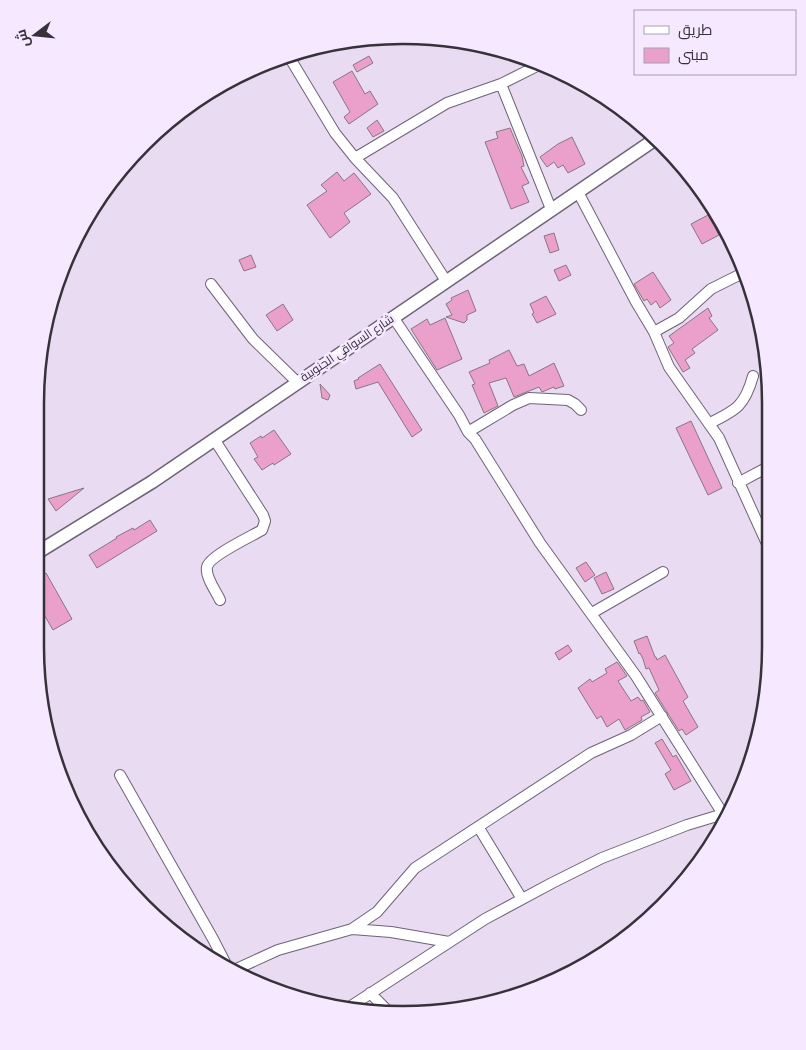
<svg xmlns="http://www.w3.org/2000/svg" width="806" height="1050" font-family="'Times New Roman',Cairo,serif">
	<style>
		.building { fill: #eaa0ca; stroke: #8b7581 }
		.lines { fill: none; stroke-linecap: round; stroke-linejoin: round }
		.minor-casing { stroke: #6e6376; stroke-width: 12 }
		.tertiary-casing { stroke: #6e6376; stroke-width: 15 }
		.minor { stroke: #fff; stroke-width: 10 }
		.tertiary { stroke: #fff; stroke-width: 12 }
		.labels { text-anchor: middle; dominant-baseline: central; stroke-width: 5; stroke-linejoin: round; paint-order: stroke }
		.street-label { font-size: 12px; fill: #36313a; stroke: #f5e8ff }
		.rim { fill: none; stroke: #36313a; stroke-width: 2.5 }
	</style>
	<rect width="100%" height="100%" fill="#e8dbf2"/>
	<!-- building -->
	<path class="building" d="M369 56 373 63 357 72 353 65Z
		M352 71 365 94 370 91 378 104 349 124 344 117 350 112 333 82Z
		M377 120 384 131 373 137 367 128Z
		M510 128 522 156 524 166 521 167 529 183 522 186 529 202 511 209 485 142 498 138 496 132Z
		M572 137 585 164 568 173 563 165 558 168 554 162 547 167 540 157 558 144Z
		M337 172 344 181 354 173 371 194 344 213 350 222 330 238 307 205 327 191 321 185Z
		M708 215 719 235 702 244 691 224Z
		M554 233 559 250 550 253 544 236Z
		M251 255 256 267 244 271 239 260Z
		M566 265 571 275 559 281 554 270Z
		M653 272 671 300 660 308 656 301 651 305 647 299 644 301 634 284Z
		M468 290 476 311 467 315V320L464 323 446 317 452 315 446 304 452 300 451 298Z
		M546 296 556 314 537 323 532 314 534 313 530 304Z
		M283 304 293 320 277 331 266 315Z
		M708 308 712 316 709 318 718 330 692 349 695 353 685 360 690 368 683 372 668 347 674 343 669 336Z
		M445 318 462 359 437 370 411 329 427 319 430 325Z
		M509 350 517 366 524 364 529 376 554 363 564 386 555 389 554 387 542 392 539 387 514 397 506 378 489 383 498 406 484 413 472 385 475 384 469 372 490 363 489 360Z
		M380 364 422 430 412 437 378 382 356 389 354 381 359 379 358 378Z
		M320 384 330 395 328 400 322 398Z
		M691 421 722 488 708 495 676 428Z
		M274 430 291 454 274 465 273 463 262 470 254 459 258 457 250 443 261 436 262 438Z
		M84 488 56 511 48 499Z
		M150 520 157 531 97 568 89 555 117 538 116 537 133 528 134 530Z
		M586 562 595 575 585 582 576 568Z
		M606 572 614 589 602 594 594 578Z
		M46 573 72 619 53 630 35 599V580Z
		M647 636 655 657H656L657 660 665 655 688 697 683 701 698 727 686 735 682 729 679 731 655 693 659 690 649 668 646 669 643 659 640 653 639 654 634 641Z
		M568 645 572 651 559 660 555 653Z
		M617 662 627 676 618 681 631 701 638 697 641 701 643 700 650 712 641 717 642 720 625 730 619 719 607 727 601 716 597 719 578 688 590 679 592 682 607 673 605 669Z
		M662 739 673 757 676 755 691 781 674 790 665 774 671 770 655 743Z"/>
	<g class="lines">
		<defs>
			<path id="minor" d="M288 55 335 133 355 158 393 198 446 281
				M501 84 551 209
				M355 158 447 103 501 84 543 63
				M578 192 636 302 654 332 669 367 719 438 768 546
				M211 284 253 339 297 382
				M393 317 459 415 468 432 475 439 540 543 636 676 723 814
				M654 332 679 318 711 289 745 272
				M710 423C737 410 745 405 753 376
				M468 432 513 405 529 398 568 400 575 404 581 410
				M214 439 263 515 265 521 262 530C252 536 209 556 207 567 205 577 216 591 220 600
				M738 483 768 467
				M592 613 663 572
				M120 775 213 939 229 970
				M479 828 522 899
				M352 929 391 932 449 942
				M232 971 278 950 352 929 377 912 415 868 591 753 631 735 662 716
				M370 993 390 1013
				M348 1008 485 919 552 883 602 858 687 825 730 812"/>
			<path id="tertiary" d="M35 554 152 482 657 138"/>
		</defs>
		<!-- minor casing -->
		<use href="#minor" class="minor-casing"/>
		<!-- tertiary casing -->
		<use href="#tertiary" class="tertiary-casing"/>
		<!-- minor -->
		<use href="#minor" class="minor"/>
		<!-- tertiary -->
		<use href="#tertiary" class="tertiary"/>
	</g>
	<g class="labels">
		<!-- street labels -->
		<g class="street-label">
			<text transform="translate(347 348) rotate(-34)">شارع السواقي الجنوبية</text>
		</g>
	</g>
	<!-- crop -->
	<path d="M0 0H806V1050H0ZM403 44H403A359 359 0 0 1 762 403V647A359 359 0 0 1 403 1006H403A359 359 0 0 1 44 647V403A359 359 0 0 1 403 44Z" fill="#f5e8ff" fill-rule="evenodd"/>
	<path class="rim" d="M403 44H403A359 359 0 0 1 762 403V647A359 359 0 0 1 403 1006H403A359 359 0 0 1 44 647V403A359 359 0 0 1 403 44Z"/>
	<!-- legend -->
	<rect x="634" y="10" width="162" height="65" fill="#f5e8ff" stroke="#a99fb0"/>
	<rect x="644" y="26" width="25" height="8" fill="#ffffff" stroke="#a99fb0"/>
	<text x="678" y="35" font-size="15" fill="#36313a">طريق</text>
	<rect x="644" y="48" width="25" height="15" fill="#eaa0ca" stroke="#a99fb0"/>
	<text x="678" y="60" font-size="15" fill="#36313a">مبنى</text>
	<!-- north arrow -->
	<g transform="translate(35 35) rotate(254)" stroke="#f5e8ff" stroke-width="4" paint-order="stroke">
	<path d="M0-4L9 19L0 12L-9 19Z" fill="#36313a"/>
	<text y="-8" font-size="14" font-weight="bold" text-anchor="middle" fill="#36313a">ش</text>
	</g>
</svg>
